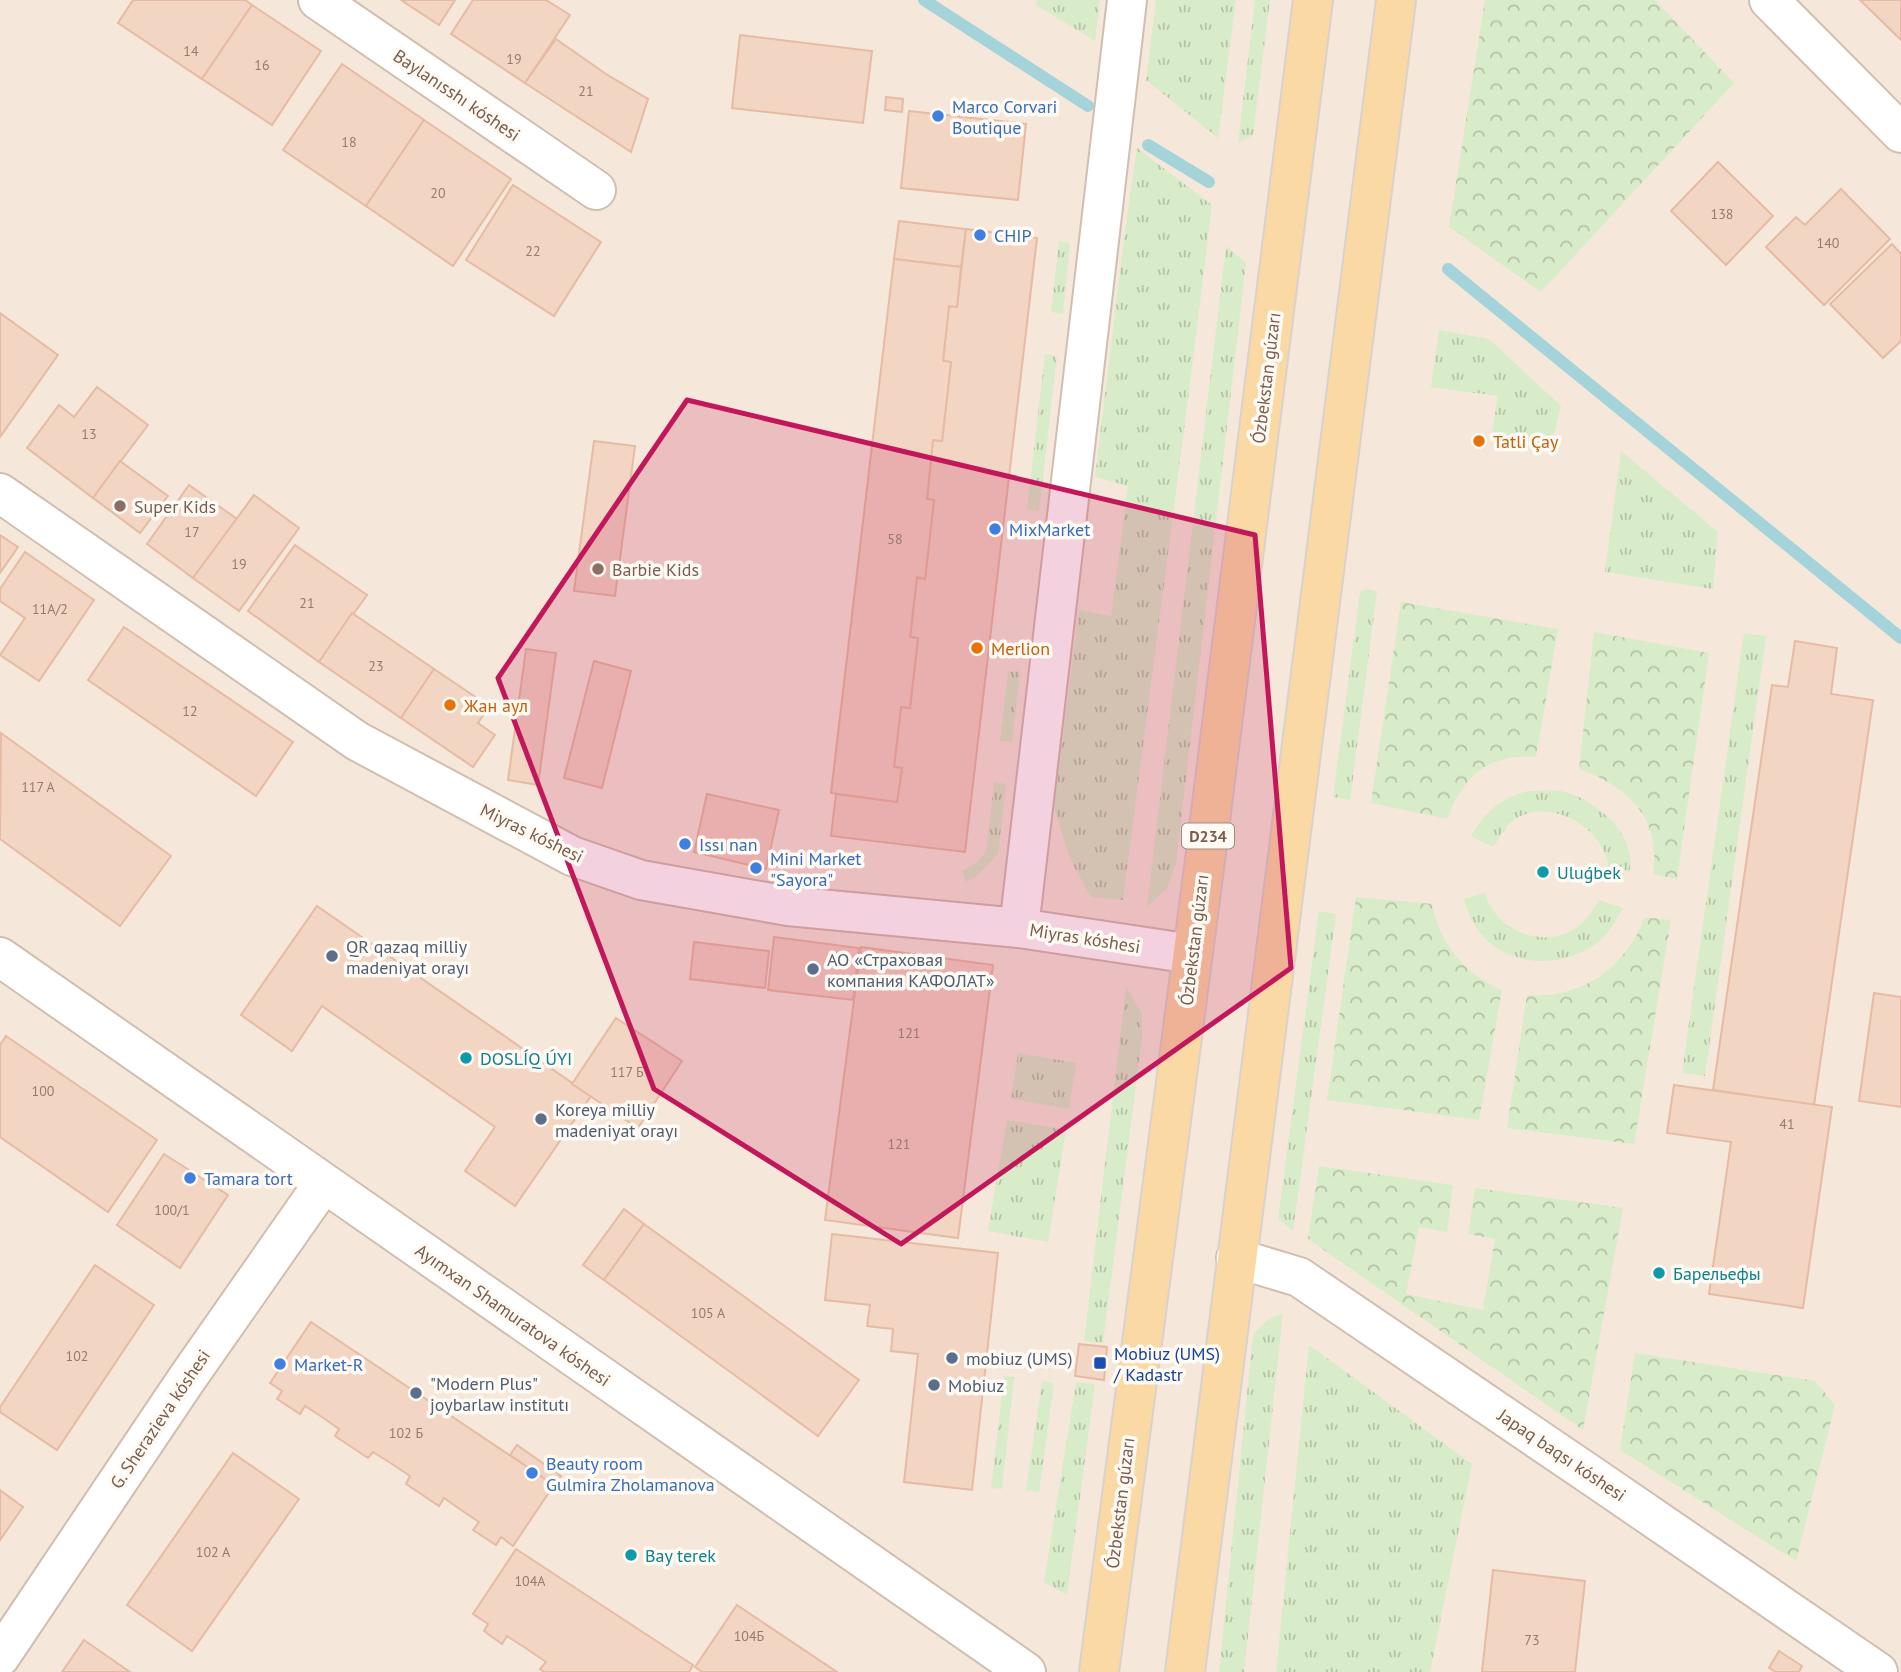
<svg xmlns="http://www.w3.org/2000/svg" width="1901" height="1672" viewBox="0 0 1901 1672" font-family="'PT Sans',sans-serif">
<style>
.residential{fill:#f5e8da}
.grass{fill:url(#grass-tufts)}
.forest{fill:url(#forest-crowns)}
.lines{fill:none;stroke-linecap:round;stroke-linejoin:round}
.stream{stroke:#a5d3da;stroke-width:12}
.building{fill:#f3d5c3;stroke:#e6bba3;stroke-width:2}
.minor-casing{stroke:#d1beb0;stroke-width:42}
.major-casing{stroke:#dad1cd;stroke-width:42}
.minor{stroke:#fff;stroke-width:38}
.major{stroke:#fbd9a5;stroke-width:38}
.marked{fill:#c2185b;fill-opacity:0.2;stroke:#c2185b;stroke-width:5;stroke-linejoin:round}
.shop-dot{fill:#3f7fe0;stroke:#fffaf3;stroke-width:2.5}
.food-dot{fill:#e8710a;stroke:#fffaf3;stroke-width:2.5}
.education-dot{fill:#8d6e63;stroke:#fffaf3;stroke-width:2.5}
.culture-dot{fill:#0f9aa8;stroke:#fffaf3;stroke-width:2.5}
.service-dot{fill:#5c6f8a;stroke:#fffaf3;stroke-width:2.5}
.transit-dot{fill:#1a4fb4;stroke:#fffaf3;stroke-width:2.5}
.labels{text-anchor:middle;dominant-baseline:central;stroke-width:7;stroke-linejoin:round;paint-order:stroke}
.number-label{font-size:14px;fill:#987a6a}
.shield{fill:#fffaf3;stroke:#a28b7f;stroke-width:2}
.shield-label{font-size:16px;font-weight:bold;fill:#7a5c4d}
.street-label{font-size:18px;fill:#7a5c4d;stroke:#fffaf3}
.shop-label{font-size:18px;fill:#366cbe;stroke:#fffaf3;text-anchor:start}
.food-label{font-size:18px;fill:#c56008;stroke:#fffaf3;text-anchor:start}
.education-label{font-size:18px;fill:#785e54;stroke:#fffaf3;text-anchor:start}
.culture-label{font-size:18px;fill:#0d838f;stroke:#fffaf3;text-anchor:start}
.service-label{font-size:18px;fill:#4e5e75;stroke:#fffaf3;text-anchor:start}
.transit-label{font-size:18px;fill:#164399;stroke:#fffaf3;text-anchor:start}
</style>
<defs>
<pattern id="grass-tufts" width="24" height="20" patternUnits="userSpaceOnUse" patternTransform="scale(1.75)"><rect width="24" height="20" fill="#d8ecc9"/><path d="M3 7l-1-3M5 7V3M7 7l1-3M15 17l-1-3M17 17v-4M19 17l1-3" fill="none" stroke="#b4c2a5"/></pattern>
<pattern id="forest-crowns" width="20" height="18" patternUnits="userSpaceOnUse" patternTransform="scale(1.75)"><rect width="20" height="18" fill="#d8ecc9"/><path d="M2 6a3 3 0 1 1 6 0M12 15a3 3 0 1 1 6 0" fill="none" stroke="#b4c2a5"/></pattern>
</defs>
<rect width="100%" height="100%" fill="#fdf6ec"/>
<!-- residential -->
<rect class="residential" x="0" y="0" width="1901" height="1672"/>
<!-- grass -->
<g class="grass">
<polygon points="1037,0 1100,0 1095,41 1036,5"/>
<polygon points="1156,0 1236,0 1218,138 1146,80"/>
<polygon points="1255,0 1270,0 1253,135 1238,143"/>
<polygon points="1137,148 1212,205 1193,360 1123,900 1091,897 1070,859 1054,807 1079,610 1111,616 1128,486 1095,477 1124,238"/>
<polygon points="1059,241 1070,243 1063,314 1051,312"/>
<polygon points="1226,246 1246,263 1176,864 1167,888 1147,907"/>
<polygon points="1439,330 1489,339 1561,406 1550,450 1491,440 1498,396 1431,387"/>
<polygon points="1045,354 1057,356 1039,511 1027,509"/>
<polygon points="1621,451 1718,532 1713,589 1605,572"/>
<polygon points="1367,589 1377,592 1350,800 1333,797 1360,592"/>
<polygon points="1744,633 1766,636 1705,1076 1682,1073"/>
<polygon points="1008,671 1020,672 1012,742 1000,741"/>
<polygon points="994,782 1006,784 998,854 977,876 966,882 962,871 977,862 986,852"/>
<path d="M1528,791C1538,791 1550,790 1561,791C1590,797 1625,825 1630,855C1631,860 1630,867 1630,872L1609,870C1607,827 1544,792 1509,824C1503,831 1498,840 1493,847L1471,836C1484,813 1501,798 1528,791Z"/>
<path d="M1485,893C1494,927 1537,948 1569,932C1583,925 1592,913 1599,900L1623,908C1616,920 1609,934 1598,942C1549,979 1478,961 1464,899Z"/>
<polygon points="1319,911 1336,914 1293,1231 1278,1219"/>
<polygon points="1126,987 1142,1013 1142,1038 1103,1343 1084,1341"/>
<polygon points="1018,1053 1076,1063 1069,1109 1011,1099"/>
<polygon points="1007,1120 1066,1130 1048,1242 988,1231"/>
<path d="M1283,1314L1244,1672H1219L1253,1335C1262,1324 1269,1317 1283,1314Z"/>
<polygon points="1309,1345 1472,1464 1430,1672 1276,1672"/>
<polygon points="1004,1376 1014,1377 1002,1489 991,1488"/>
<polygon points="1042,1381 1054,1384 1039,1492 1026,1490"/>
<polygon points="1076,1382 1095,1384 1067,1595 1044,1582"/>
</g>
<!-- forest -->
<g class="forest">
<polygon points="1485,0 1655,0 1734,83 1541,292 1449,227"/>
<path d="M1401,602L1558,629L1536,757C1488,754 1464,775 1447,819L1371,803Z"/>
<path d="M1594,632L1709,653L1677,879L1653,874C1661,818 1629,787 1579,769Z"/>
<path d="M1356,897L1432,904C1439,942 1466,976 1502,990L1479,1120L1327,1100Z"/>
<path d="M1645,917L1671,920L1634,1144L1507,1128L1527,995C1584,998 1624,969 1645,917Z"/>
<polygon points="1319,1166 1453,1185 1447,1232 1419,1227 1406,1294 1483,1310 1495,1239 1468,1234 1475,1188 1623,1208 1583,1430 1308,1239"/>
<polygon points="1635,1353 1815,1381 1835,1405 1796,1561 1620,1450"/>
</g>
<g class="lines">
<!-- stream -->
<g class="stream">
<polyline points="924,0 1088,106"/>
<polyline points="1148,145 1209,182"/>
<polyline points="1448,269 1901,638"/>
</g>
</g>
<!-- building -->
<g class="building">
<polygon points="133,0 245,0 252,5 202,79 118,23"/>
<polygon points="401,0 455,0 439,25"/>
<polygon points="473,0 546,0 570,15 525,83 451,34"/>
<polygon points="1860,0 1901,0 1901,40"/>
<polygon points="252,5 321,51 272,125 202,79"/>
<polygon points="740,35 872,51 863,123 732,108"/>
<polygon points="556,39 606,74 648,99 631,152 525,83"/>
<polygon points="342,64 424,120 366,206 283,150"/>
<polygon points="886,97 903,99 902,112 885,110"/>
<polygon points="909,111 1026,124 1018,200 901,188"/>
<polygon points="424,120 511,179 453,266 366,206"/>
<polygon points="1718,162 1773,216 1726,265 1671,211"/>
<polygon points="513,185 601,242 554,316 466,260"/>
<polygon points="1841,189 1890,239 1824,305 1766,247 1796,217 1805,225"/>
<polygon points="899,221 966,229 961,267 894,259"/>
<polygon points="966,229 1037,238 965,852 831,836 836,794 897,802 902,768 894,767 901,707 910,708 918,638 910,637 917,577 925,579 934,500 927,499 933,440 942,441 951,362 943,361 949,306 957,307"/>
<polygon points="1892,244 1901,254 1901,341 1883,358 1830,304"/>
<polygon points="894,259 961,267 957,307 949,306 943,361 951,362 942,441 933,440 927,499 934,500 925,579 917,577 910,637 918,638 910,708 901,707 894,767 902,768 897,802 831,793"/>
<polygon points="0,313 58,355 0,437"/>
<polygon points="97,387 148,425 93,498 27,448 59,405 74,417"/>
<polygon points="594,441 635,446 615,596 574,591"/>
<polygon points="120,461 168,496 140,533 93,498"/>
<polygon points="189,485 237,519 193,578 147,544"/>
<polygon points="254,495 299,528 239,611 193,578"/>
<polygon points="0,535 18,547 0,573"/>
<polygon points="295,545 367,595 319,662 248,611"/>
<polygon points="25,552 94,600 39,681 0,655 25,618 0,601 0,589"/>
<polygon points="352,613 434,669 401,718 319,662"/>
<polygon points="124,627 293,742 256,796 88,680"/>
<polygon points="1795,641 1837,648 1831,694 1873,700 1814,1105 1713,1090 1772,685 1788,687"/>
<polygon points="526,649 556,653 538,785 508,780"/>
<polygon points="594,661 631,671 602,788 564,778"/>
<polygon points="434,669 489,706 478,723 495,735 473,767 401,718"/>
<polygon points="1,733 171,856 120,926 0,839"/>
<polygon points="707,794 779,810 766,869 694,852"/>
<polygon points="317,906 591,1096 515,1206 465,1171 495,1127 406,1065 322,1006 292,1051 241,1015"/>
<polygon points="774,937 859,948 853,1000 768,990"/>
<polygon points="694,942 769,951 765,988 690,979"/>
<polygon points="861,947 993,965 958,1238 825,1220"/>
<polygon points="1874,993 1901,997 1901,1107 1859,1101"/>
<polygon points="616,1018 682,1061 638,1128 572,1084"/>
<polygon points="6,1036 157,1140 108,1212 0,1137 0,1045"/>
<polygon points="1674,1085 1832,1107 1803,1308 1709,1294 1731,1142 1667,1133"/>
<polygon points="164,1154 228,1195 180,1268 117,1225"/>
<polygon points="624,1209 644,1224 604,1280 583,1265"/>
<polygon points="644,1224 859,1380 818,1436 604,1280"/>
<polygon points="832,1234 998,1253 972,1490 904,1482 918,1354 891,1351 893,1329 867,1326 870,1305 825,1300"/>
<polygon points="95,1265 154,1305 57,1450 0,1412 0,1407"/>
<polygon points="311,1322 554,1485 513,1546 501,1537 496,1545 473,1530 479,1522 461,1510 444,1498 439,1506 406,1484 410,1476 392,1464 373,1452 368,1458 335,1436 339,1429 322,1417 305,1406 300,1414 277,1399 282,1391 270,1383"/>
<polygon points="1079,1344 1107,1347 1104,1380 1075,1376"/>
<polygon points="517,1445 561,1476 554,1485 510,1455"/>
<polygon points="233,1453 299,1499 192,1651 127,1605"/>
<polygon points="0,1490 23,1507 0,1540"/>
<polygon points="516,1549 693,1665 689,1672 544,1672 540,1669 546,1662 527,1649 507,1636 502,1644 484,1631 488,1624 473,1614"/>
<polygon points="1493,1570 1585,1581 1575,1672 1482,1672"/>
<polygon points="737,1605 837,1672 702,1672 695,1667"/>
<polygon points="84,1640 94,1647 130,1672 62,1672"/>
<polygon points="1779,1651 1802,1666 1799,1672 1776,1672 1769,1668"/>
</g>
<g class="lines">
<!-- minor casing -->
<g class="minor-casing">
<g id="minor">
<polyline points="318,0 596,190"/>
<polyline points="1769,0 1901,133"/>
<polyline points="0,493 357,741 572,856 641,880 788,906 1019,928 1192,954"/>
<polyline points="1019,928 1127,0"/>
<polyline points="0,957 1026,1672"/>
<polyline points="1236,1258 1299,1277 1598,1480 1878,1672"/>
<polyline points="0,1657 186,1380 323,1184"/>
</g>
</g>
<!-- major casing -->
<g class="major-casing">
<g id="major">
<polyline points="1099,1672 1204,868 1313,0"/>
<polyline points="1185,1672 1396,0"/>
</g>
</g>
<!-- minor -->
<use href="#minor" class="minor"/>
<!-- major -->
<use href="#major" class="major"/>
</g>
<!-- marked area -->
<path class="marked" d="M687,400L1255,535L1291,968L901,1244L654,1089L498,678Z"/>
<!-- markers -->
<g class="shop-dot">
<circle cx="938" cy="116" r="7"/>
<circle cx="980" cy="235" r="7"/>
<circle cx="995" cy="529" r="7"/>
<circle cx="685" cy="844" r="7"/>
<circle cx="756" cy="868" r="7"/>
<circle cx="190" cy="1178" r="7"/>
<circle cx="280" cy="1364" r="7"/>
<circle cx="532" cy="1473" r="7"/>
</g>
<g class="food-dot">
<circle cx="1479" cy="441" r="7"/>
<circle cx="977" cy="648" r="7"/>
<circle cx="450" cy="705" r="7"/>
</g>
<g class="education-dot">
<circle cx="120" cy="506" r="7"/>
<circle cx="598" cy="569" r="7"/>
</g>
<g class="culture-dot">
<circle cx="1543" cy="872" r="7"/>
<circle cx="466" cy="1058" r="7"/>
<circle cx="1659" cy="1273" r="7"/>
<circle cx="631" cy="1555" r="7"/>
</g>
<g class="service-dot">
<circle cx="332" cy="956" r="7"/>
<circle cx="813" cy="969" r="7"/>
<circle cx="541" cy="1119" r="7"/>
<circle cx="952" cy="1358" r="7"/>
<circle cx="934" cy="1385" r="7"/>
<circle cx="416" cy="1393" r="7"/>
</g>
<rect class="transit-dot" x="1093" y="1356" width="14" height="14" rx="3.5"/>
<g class="labels">
<!-- number labels -->
<g class="number-label">
<text x="191" y="51">14</text>
<text x="514" y="59">19</text>
<text x="262" y="65">16</text>
<text x="586" y="91">21</text>
<text x="349" y="142">18</text>
<text x="438" y="193">20</text>
<text x="1722" y="214">138</text>
<text x="1828" y="243">140</text>
<text x="533" y="251">22</text>
<text x="89" y="434">13</text>
<text x="192" y="532">17</text>
<text x="895" y="539">58</text>
<text x="239" y="564">19</text>
<text x="307" y="603">21</text>
<text x="50" y="609">11А/2</text>
<text x="376" y="666">23</text>
<text x="190" y="711">12</text>
<text x="38" y="787">117 А</text>
<text x="909" y="1033">121</text>
<text x="627" y="1072">117 Б</text>
<text x="43" y="1091">100</text>
<text x="1787" y="1124">41</text>
<text x="899" y="1144">121</text>
<text x="172" y="1210">100/1</text>
<text x="708" y="1313">105 А</text>
<text x="77" y="1356">102</text>
<text x="406" y="1433">102 Б</text>
<text x="213" y="1552">102 А</text>
<text x="530" y="1581">104А</text>
<text x="749" y="1636">104Б</text>
<text x="1532" y="1640">73</text>
</g>
<!-- shield labels -->
<rect class="shield" x="1182" y="823.5" width="52" height="25" rx="5"/>
<g class="shield-label">
<text x="1208" y="836">D234</text>
</g>
<!-- street labels -->
<g class="street-label">
<text transform="translate(457 95) rotate(34)">Baylanısshı kóshesi</text>
<text transform="translate(1266 378) rotate(-83)">Ózbekstan gúzarı</text>
<text transform="translate(532 833) rotate(26)">Miyras kóshesi</text>
<text transform="translate(1085 938) rotate(9)">Miyras kóshesi</text>
<text transform="translate(1194 940) rotate(-83)">Ózbekstan gúzarı</text>
<text transform="translate(513 1315) rotate(35)">Ayımxan Shamuratova kóshesi</text>
<text transform="translate(160 1419) rotate(-56)">G. Sherazieva kóshesi</text>
<text transform="translate(1562 1455) rotate(34)">Japaq baqsı kóshesi</text>
<text transform="translate(1120 1503) rotate(-83)">Ózbekstan gúzarı</text>
</g>
<!-- shop labels -->
<g class="shop-label">
<text x="952" y="106">Marco Corvari<tspan x="952" dy="21">Boutique</tspan></text>
<text x="994" y="235">CHIP</text>
<text x="1009" y="529">MixMarket</text>
<text x="699" y="844">Issı nan</text>
<text x="770" y="858">Mini Market<tspan x="770" dy="21">"Sayora"</tspan></text>
<text x="204" y="1178">Tamara tort</text>
<text x="294" y="1364">Market-R</text>
<text x="546" y="1463">Beauty room<tspan x="546" dy="21">Gulmira Zholamanova</tspan></text>
</g>
<!-- food labels -->
<g class="food-label">
<text x="1493" y="441">Tatli Çay</text>
<text x="991" y="648">Merlion</text>
<text x="464" y="705">Жан аул</text>
</g>
<!-- education labels -->
<g class="education-label">
<text x="134" y="506">Super Kids</text>
<text x="612" y="569">Barbie Kids</text>
</g>
<!-- culture labels -->
<g class="culture-label">
<text x="1557" y="872">Uluǵbek</text>
<text x="480" y="1058">DOSLÍQ ÚYI</text>
<text x="1673" y="1273">Барельефы</text>
<text x="645" y="1555">Bay terek</text>
</g>
<!-- service labels -->
<g class="service-label">
<text x="346" y="946">QR qazaq milliy<tspan x="346" dy="21">madeniyat orayı</tspan></text>
<text x="827" y="959">АО «Страховая<tspan x="827" dy="21">компания КАФОЛАТ»</tspan></text>
<text x="555" y="1109">Koreya milliy<tspan x="555" dy="21">madeniyat orayı</tspan></text>
<text x="966" y="1358">mobiuz (UMS)</text>
<text x="430" y="1383">"Modern Plus"<tspan x="430" dy="21">joybarlaw institutı</tspan></text>
<text x="948" y="1385">Mobiuz</text>
</g>
<!-- transit labels -->
<g class="transit-label">
<text x="1114" y="1353">Mobiuz (UMS)<tspan x="1114" dy="21">/ Kadastr</tspan></text>
</g>
</g>
</svg>
